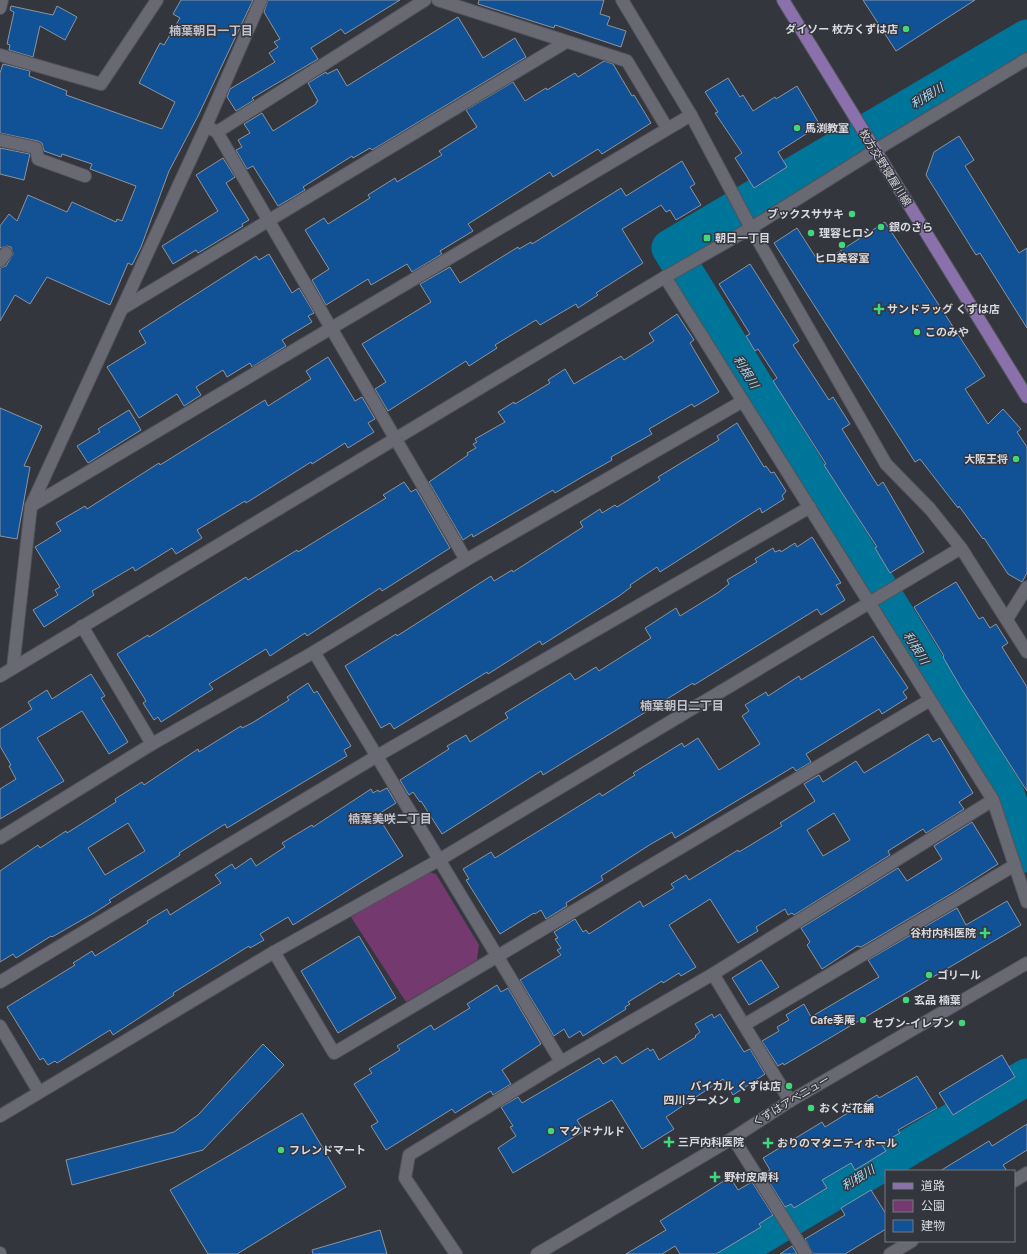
<svg xmlns="http://www.w3.org/2000/svg" width="1027" height="1254" viewBox="0 0 1027 1254" font-family="Roboto,'Noto Sans JP',sans-serif">
<style>
.green{fill:#74396e}
.lines{fill:none;stroke-linecap:round;stroke-linejoin:round}
.river{stroke:#00759a;stroke-width:37}
.building{fill:#115196;stroke:#8d949d;fill-rule:evenodd}
.lane-casing{stroke:#515259;stroke-width:14}
.street-casing{stroke:#515259;stroke-width:14}
.secondary-casing{stroke:#515259;stroke-width:14}
.primary-casing{stroke:#515259;stroke-width:14}
.lane{stroke:#686973;stroke-width:12}
.street{stroke:#686973;stroke-width:12}
.secondary{stroke:#686973;stroke-width:12}
.primary{stroke:#8b71ab;stroke-width:12}
.poi-dot{fill:#41d77c;stroke:#34363e;stroke-width:1.5}
.labels{text-anchor:middle;dominant-baseline:central;stroke-width:3;stroke-linejoin:round;paint-order:stroke}
.poi-label{font-size:11px;font-weight:bold;fill:#d9dadf;stroke:#34363e;text-anchor:start}
.street-label{font-size:11px;fill:#d9dadf;stroke:#34363e}
.neighbourhood-label{font-size:12px;font-weight:bold;fill:#bfc0cb;stroke:#34363e}
.water-label{font-size:12px;font-style:italic;fill:#a6daf3;stroke:#34363e}
</style>
<rect width="100%" height="100%" fill="#34363e"/>
<!-- green -->
<polygon class="green" points="425,871 436,874 479,945 477,960 406,1002 351,917"/>
<g class="lines">
<!-- river -->
<g class="river">
<polyline points="1027,38 670,248 1006,794 1027,854"/>
<polyline points="730,1254 1027,1077"/>
</g>
</g>
<!-- building -->
<g class="building">
<polygon points="181,0 253,0 198,116 169,171 141,247 132,265 128,263 110,305 47,277 30,304 15,295 0,321 0,268 6,266 13,254 11,247 7,246 0,248 0,226 9,214 17,221 28,195 67,212 72,202 116,222 117,219 122,221 136,186 90,169 92,164 62,154 61,157 44,151 42,143 38,141 0,133 0,73 3,64 30,71 29,76 67,91 66,95 162,129 175,102 139,83 160,43 164,45 180,18 173,14"/>
<polygon points="268,0 400,0 345,34 341,29 311,48 318,59 252,98 254,100 236,111 227,97 230,89 275,62 269,53 278,47 274,42 280,39 264,12"/>
<polygon points="479,0 604,0 600,14 610,17 607,25 626,31 621,47 555,25 554,28 478,4"/>
<polygon points="863,0 975,0 896,51"/>
<polygon points="11,6 53,15 57,6 77,17 65,40 40,26 33,57 9,50 10,45 7,44 14,12 10,10"/>
<polygon points="458,17 483,58 515,38 526,57 372,150 370,148 353,158 352,156 303,187 305,190 278,206 253,166 247,169 236,150 242,147 238,140 250,133 244,124 262,113 273,131 316,104 316,102 318,101 308,83 326,72 327,74 337,69 347,86"/>
<polygon points="604,61 613,64 632,96 634,95 651,123 602,154 598,149 553,177 550,172 468,224 473,231 440,251 442,254 412,272 407,264 371,285 368,279 326,305 312,280 329,269 305,230 324,218 328,224 370,198 368,195 395,178 397,182 442,155 439,151 477,127 466,110 513,82 525,101 546,88 547,90 575,73 578,77"/>
<polygon points="728,78 740,97 743,95 753,111 775,97 776,99 797,86 820,125 778,152 787,167 754,188 735,158 742,153 715,113 718,112 705,92"/>
<polygon points="959,136 974,160 965,166 1019,253 1027,248 1027,328 980,253 976,255 926,175 934,152"/>
<polygon points="0,148 30,154 24,180 0,174"/>
<polygon points="223,158 235,177 226,183 249,220 242,224 243,226 198,253 196,250 173,264 162,246 218,211 196,175"/>
<polygon points="682,161 695,184 690,187 701,205 676,220 670,210 666,212 661,205 622,229 643,263 596,293 598,295 578,308 576,304 540,325 536,320 495,345 497,348 469,366 466,361 388,411 375,389 386,382 362,344 431,302 420,284 450,267 460,283 518,247 519,249 531,242 532,244 621,188 626,196"/>
<polygon points="885,222 985,376 965,389 988,424 1003,409 1021,429 1017,432 1027,447 1027,573 1022,582 1008,574 984,538 983,539 959,506 958,508 920,459 915,462 774,243 797,228 820,264"/>
<polygon points="269,254 292,293 299,288 314,313 308,316 312,322 282,340 286,346 252,367 250,363 227,377 223,370 196,387 201,395 184,406 177,394 139,418 107,367 146,343 139,331 256,256 259,260"/>
<polygon points="750,264 799,341 793,345 829,400 833,397 850,424 842,429 878,486 883,482 924,552 890,573 875,548 877,547 824,465 826,464 773,381 777,378 758,349 755,351 746,336 750,334 719,284"/>
<polygon points="677,314 694,340 690,343 719,392 694,407 692,404 649,429 652,434 611,457 612,460 582,477 555,493 553,490 473,537 472,534 463,540 429,482 468,455 467,453 476,448 473,444 477,442 475,439 505,422 498,412 514,402 515,404 550,383 548,380 565,369 574,384 621,356 624,360 654,341 649,333"/>
<polygon points="328,357 355,401 362,397 375,419 368,423 374,432 348,448 345,443 312,464 311,462 246,503 245,501 197,530 202,538 176,554 172,548 135,571 133,567 92,591 94,595 44,627 33,610 58,595 55,590 60,587 35,547 61,531 56,523 85,506 87,509 159,463 160,465 265,400 268,406 311,379 306,371"/>
<polygon points="0,408 42,426 24,466 30,467 17,539 0,536"/>
<polygon points="129,410 141,430 88,463 77,446 100,432 98,429"/>
<polygon points="737,423 764,467 766,466 771,473 774,472 786,491 782,496 784,499 762,513 760,508 660,572 657,567 630,585 631,587 619,596 542,645 540,641 488,674 487,672 394,729 390,723 381,728 345,666 396,634 397,636 491,576 494,581 512,570 513,572 583,527 580,522 600,509 602,513 615,505 617,507 660,480 658,477 719,440 717,436"/>
<polygon points="404,482 411,492 416,489 450,548 382,591 380,588 307,636 305,633 270,656 266,649 209,684 213,689 161,722 158,717 154,720 143,703 146,701 117,654 148,635 149,637 246,577 248,580 297,550 298,552 386,498 383,495"/>
<polygon points="812,537 841,583 836,585 845,600 821,615 817,609 694,685 693,683 543,775 541,771 442,834 421,801 420,802 413,792 409,795 400,780 449,749 447,746 466,735 470,742 508,718 505,713 570,673 575,680 596,667 599,671 651,638 645,628 676,608 680,616 719,592 729,584 727,580 757,562 755,559 773,548 775,552 780,550 781,552 795,543 797,547"/>
<polygon points="956,582 979,619 983,617 990,628 996,624 1008,643 1002,647 1027,687 1027,791 961,688 943,657 944,656 914,607"/>
<polygon points="873,636 908,688 903,692 907,698 882,714 879,709 806,754 811,762 796,771 793,767 675,838 672,832 651,844 601,876 603,880 566,903 567,906 546,919 541,910 535,914 534,913 500,934 466,880 469,879 463,869 491,852 495,858 600,793 602,796 635,775 633,773 682,743 684,747 698,738 719,770 760,744 742,716 749,711 745,705 766,692 768,696 799,676 801,680"/>
<polygon points="91,674 105,696 101,698 128,742 109,754 82,711 37,738 64,781 0,819 0,789 16,779 9,766 11,765 0,746 0,729 32,709 28,702 47,690 52,699"/>
<path d="M308,683L314,693L317,691L351,746L344,750L347,756L227,828L225,824L179,853L180,855L109,900L111,902L94,913L52,937L51,936L16,958L13,954L0,962V871L38,845L40,848L66,831L67,833L116,802L115,799L142,782L144,785L198,749L199,752L241,726L242,728L252,723L289,700L287,697ZM128,823L145,851L105,875L88,848Z"/>
<path d="M928,734L933,742L940,738L973,793L959,802L964,809L926,833L923,829L888,851L890,855L794,915L792,913L788,915L785,909L756,927L758,931L738,943L710,899L669,925L696,967L681,976L679,973L663,983L662,981L628,1002L630,1004L625,1007L626,1009L583,1036L580,1031L569,1038L564,1029L554,1036L520,980L561,955L557,950L561,948L555,939L558,938L554,932L575,919L583,932L586,930L589,934L640,901L643,907L674,888L671,884L686,875L689,880L738,850L739,852L782,826L780,823L815,801L804,784L819,775L823,782L856,761L864,773ZM834,813L850,840L823,856L807,830Z"/>
<polygon points="387,788 396,803 377,815 403,856 293,925 288,917 260,934 264,940 250,948 249,946 173,993 174,995 113,1035 110,1030 57,1063 55,1061 48,1065 43,1058 40,1060 7,1007 75,965 73,963 92,951 95,956 148,923 147,921 167,909 170,915 221,883 215,875 232,864 235,869 251,858 256,866 285,847 282,843 312,825 313,827 371,789 373,793 378,790 379,792"/>
<polygon points="972,822 998,864 954,892 861,947 857,946 822,969 807,945 810,942 801,928 898,868 907,881 942,859 934,846"/>
<polygon points="1007,901 1021,925 784,1065 783,1063 778,1066 762,1041 779,1031 777,1027 789,1020 786,1015 804,1004 811,1017 879,977 868,960 957,908 966,925"/>
<polygon points="359,936 396,998 338,1033 301,971"/>
<polygon points="761,960 779,987 749,1005 732,978"/>
<polygon points="497,985 501,992 508,988 541,1044 502,1070 511,1084 493,1095 491,1091 487,1093 455,1113 452,1109 386,1150 371,1126 378,1122 354,1084 372,1073 369,1069 400,1050 397,1046 431,1025 434,1030 470,1008 467,1004"/>
<polygon points="712,1014 714,1018 720,1014 744,1052 750,1049 765,1074 733,1095 723,1079 666,1117 674,1129 642,1149 612,1100 577,1120 584,1131 513,1173 498,1148 516,1136 510,1127 513,1126 501,1107 518,1097 522,1103 599,1058 603,1064 616,1056 622,1064 648,1048 650,1051 653,1049 659,1060 696,1037 695,1036 700,1032 695,1024"/>
<polygon points="263,1044 284,1065 203,1150 72,1185 66,1160 174,1132 198,1115"/>
<polygon points="1002,1055 1015,1077 953,1115 939,1093"/>
<polygon points="917,1076 937,1108 898,1130 900,1133 881,1144 886,1151 855,1170 851,1163 822,1180 827,1188 794,1208 791,1204 785,1207 764,1174 770,1170 763,1158 822,1122 825,1127 877,1095 879,1098"/>
<polygon points="302,1113 346,1187 237,1254 208,1254 170,1190"/>
<polygon points="1027,1124 1027,1150 1003,1165 1007,1171 940,1171 989,1141 992,1146"/>
<polygon points="730,1177 738,1190 752,1182 773,1215 759,1224 761,1227 716,1254 680,1254 675,1246 662,1254 626,1254 666,1230 660,1221"/>
<polygon points="871,1190 886,1214 886,1229 845,1254 813,1254 805,1239 845,1215 841,1208"/>
<polygon points="380,1230 387,1254 313,1254 312,1250"/>
<polygon points="792,1246 797,1254 780,1254"/>
</g>
<g class="lines">
<!-- lane casing -->
<g class="lane-casing">
<g id="lane">
<polyline points="0,55 101,84 157,0"/>
<polyline points="0,140 36,148 38,159 85,176"/>
<polyline points="0,261 6,253"/>
</g>
</g>
<!-- street casing -->
<g class="street-casing">
<g id="street">
<polyline points="438,0 627,61 667,128"/>
<polyline points="622,0 691,115 751,228 886,464 930,509 961,548 1027,652"/>
<polyline points="0,8 2,0"/>
<polyline points="206,126 217,132 466,560"/>
<polyline points="217,132 425,0"/>
<polyline points="665,277 993,800 1027,902"/>
<polyline points="123,308 566,42"/>
<polyline points="31,506 691,115"/>
<polyline points="1007,619 1027,587"/>
<polyline points="82,626 152,744"/>
<polyline points="314,652 561,1062"/>
<polyline points="13,668 31,506 206,126 261,0"/>
<polyline points="0,838 152,744 314,652 466,560 743,401"/>
<polyline points="274,952 334,1053 930,700"/>
<polyline points="713,974 790,1101"/>
<polyline points="0,982 377,756 810,507"/>
<polyline points="744,1025 1015,865"/>
<polyline points="0,1026 39,1092"/>
<polyline points="0,1116 274,952 439,860 961,548"/>
<polyline points="733,1138 806,1254"/>
<polyline points="1014,1181 1027,1173"/>
<polyline points="0,1253 0,1254"/>
<polyline points="456,1254 405,1178 409,1155 561,1062 713,974 993,800"/>
<polyline points="890,1254 912,1241"/>
</g>
</g>
<!-- secondary casing -->
<g class="secondary-casing">
<g id="secondary">
<polyline points="0,676 665,277 751,228 874,151 1027,59"/>
<polyline points="537,1254 733,1138 790,1101 1027,963"/>
</g>
</g>
<!-- primary casing -->
<g class="primary-casing">
<polyline id="primary" points="783,0 1027,397"/>
</g>
<!-- lane -->
<use href="#lane" class="lane"/>
<!-- street -->
<use href="#street" class="street"/>
<!-- secondary -->
<use href="#secondary" class="secondary"/>
<!-- primary -->
<use href="#primary" class="primary"/>
</g>
<!-- markers -->
<g class="poi-dot">
<circle cx="906" cy="29" r="4"/>
<circle cx="797" cy="128" r="4"/>
<circle cx="852" cy="214" r="4"/>
<circle cx="881" cy="227" r="4"/>
<circle cx="811" cy="233" r="4"/>
<rect x="703" y="234" width="8" height="8" rx="2"/>
<circle cx="842" cy="245" r="4"/>
<path d="M877 303h4v4h4v4h-4v4h-4v-4h-4v-4h4z"/>
<circle cx="917" cy="332" r="4"/>
<circle cx="1016" cy="459" r="4"/>
<path d="M983 927h4v4h4v4h-4v4h-4v-4h-4v-4h4z"/>
<circle cx="929" cy="975" r="4"/>
<circle cx="906" cy="1000" r="4"/>
<circle cx="863" cy="1020" r="4"/>
<circle cx="962" cy="1023" r="4"/>
<circle cx="789" cy="1086" r="4"/>
<circle cx="737" cy="1100" r="4"/>
<circle cx="811" cy="1108" r="4"/>
<circle cx="551" cy="1131" r="4"/>
<path d="M667 1136h4v4h4v4h-4v4h-4v-4h-4v-4h4z"/>
<path d="M766 1137h4v4h4v4h-4v4h-4v-4h-4v-4h4z"/>
<circle cx="281" cy="1150" r="4"/>
<path d="M713 1171h4v4h4v4h-4v4h-4v-4h-4v-4h4z"/>
</g>
<g class="labels">
<!-- poi labels -->
<g class="poi-label">
<text x="898" y="29" text-anchor="end">ダイソー 枚方くずは店</text>
<text x="805" y="128">馬渕教室</text>
<text x="844" y="214" text-anchor="end">ブックスササキ</text>
<text x="889" y="227">銀のさら</text>
<text x="819" y="233">理容ヒロシ</text>
<text x="715" y="238">朝日一丁目</text>
<text x="842" y="258" text-anchor="middle">ヒロ美容室</text>
<text x="887" y="309">サンドラッグ くずは店</text>
<text x="925" y="332">このみや</text>
<text x="1008" y="459" text-anchor="end">大阪王将</text>
<text x="976" y="933" text-anchor="end">谷村内科医院</text>
<text x="937" y="975">ゴリール</text>
<text x="914" y="1000">玄品 楠葉</text>
<text x="855" y="1020" text-anchor="end">Cafe季庵</text>
<text x="954" y="1023" text-anchor="end">セブン-イレブン</text>
<text x="781" y="1086" text-anchor="end">バイカル くずは店</text>
<text x="729" y="1100" text-anchor="end">四川ラーメン</text>
<text x="819" y="1108">おくだ花舗</text>
<text x="559" y="1131">マクドナルド</text>
<text x="678" y="1142">三戸内科医院</text>
<text x="777" y="1143">おりのマタニティホール</text>
<text x="289" y="1150">フレンドマート</text>
<text x="724" y="1177">野村皮膚科</text>
</g>
<!-- street labels -->
<g class="street-label">
<text transform="translate(885 168) rotate(58)">枚方交野寝屋川線</text>
<text transform="translate(791 1101) rotate(-31)">くずはアベニュー</text>
</g>
<!-- neighbourhood labels -->
<g class="neighbourhood-label">
<text x="211" y="31">楠葉朝日一丁目</text>
<text x="682" y="706">楠葉朝日二丁目</text>
<text x="390" y="819">楠葉美咲二丁目</text>
</g>
<!-- water labels -->
<g class="water-label">
<text transform="translate(927 96) rotate(-31)">利根川</text>
<text transform="translate(746 372) rotate(58)">利根川</text>
<text transform="translate(916 648) rotate(58)">利根川</text>
<text transform="translate(858 1178) rotate(-31)">利根川</text>
</g>
</g>
<!-- legend -->
<rect x="885" y="1170" width="130" height="72" fill="#34363e" stroke="#76787e"/>
<rect x="893" y="1183" width="20" height="6" fill="#8b71ab" stroke="#76787e"/>
<text x="921" y="1190" font-size="12" fill="#d9dadf">道路</text>
<rect x="893" y="1200" width="20" height="12" fill="#74396e" stroke="#76787e"/>
<text x="921" y="1210" font-size="12" fill="#d9dadf">公園</text>
<rect x="893" y="1220" width="20" height="12" fill="#115196" stroke="#76787e"/>
<text x="921" y="1230" font-size="12" fill="#d9dadf">建物</text>
</svg>
